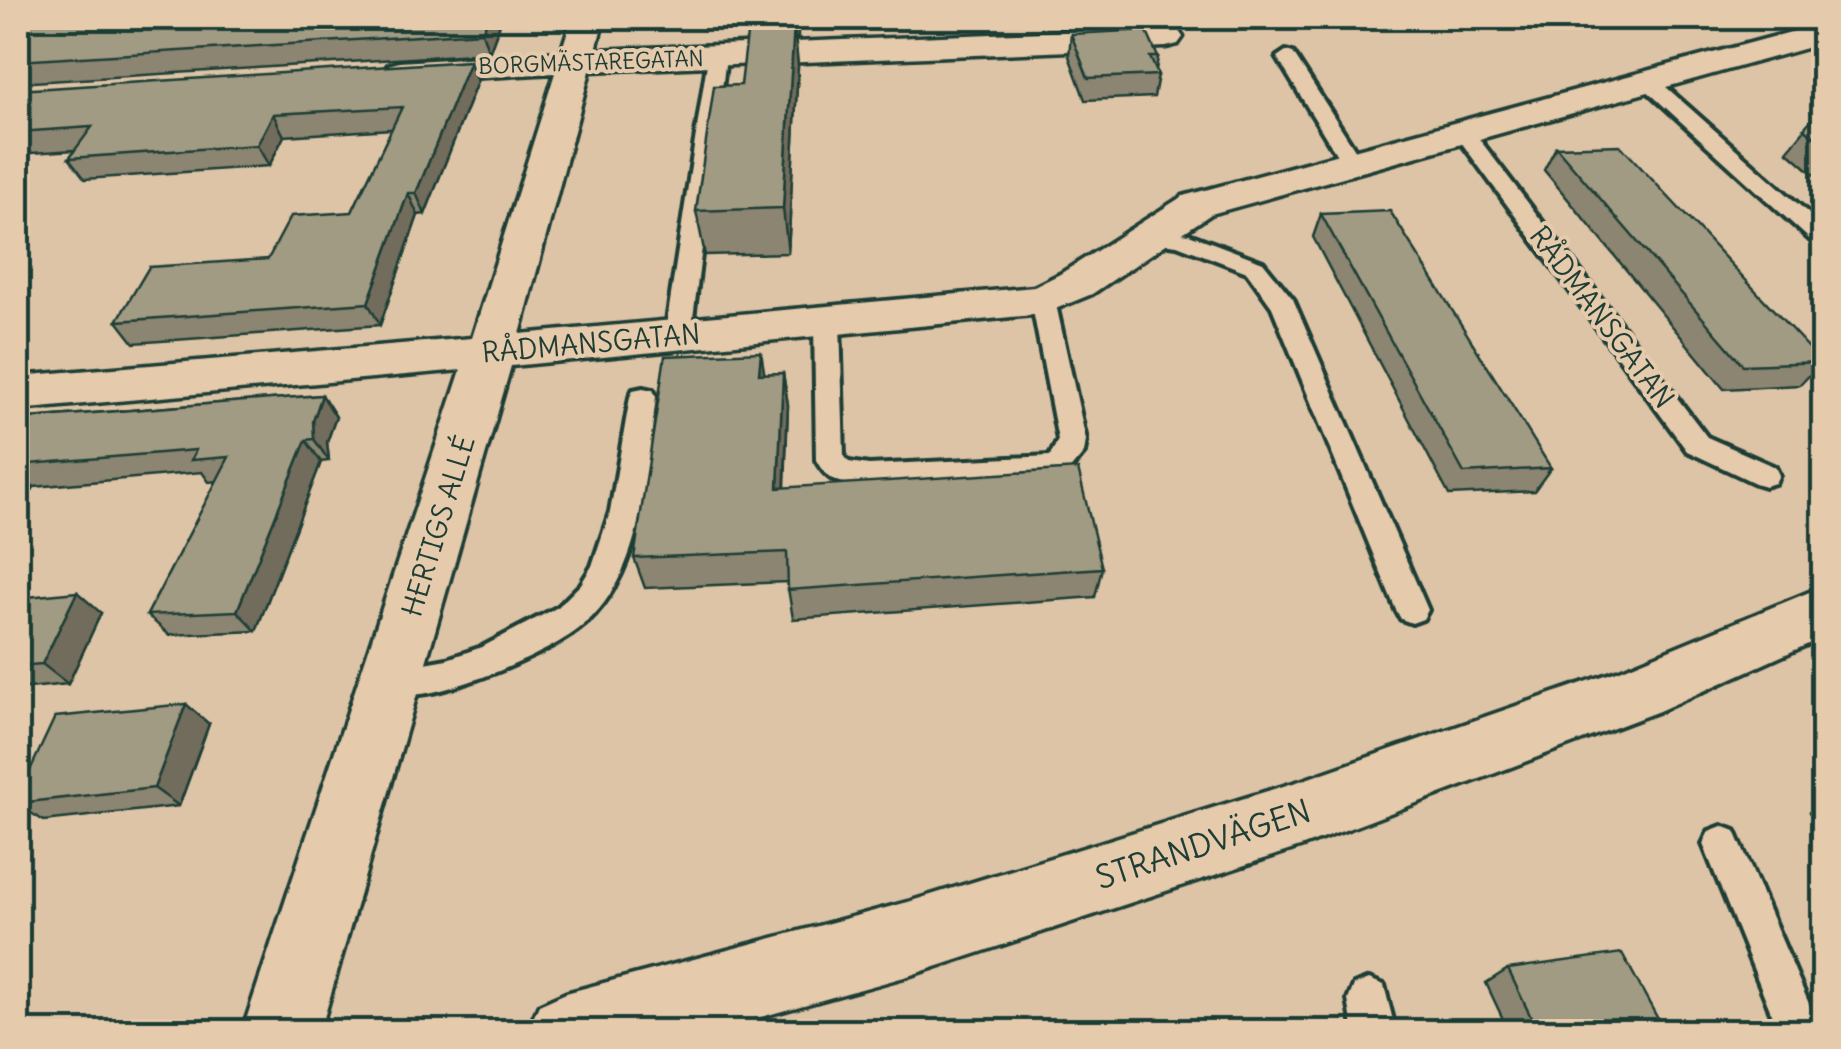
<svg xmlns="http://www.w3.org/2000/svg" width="1841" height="1049" viewBox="0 0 1841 1049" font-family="Delius,sans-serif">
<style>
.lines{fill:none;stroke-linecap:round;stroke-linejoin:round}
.lane-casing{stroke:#1f3d34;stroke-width:8}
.street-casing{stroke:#1f3d34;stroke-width:7}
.secondary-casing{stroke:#1f3d34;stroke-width:7}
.lane{fill:#e5caac;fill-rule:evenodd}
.street{fill:#e5caac;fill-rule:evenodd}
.secondary{fill:#e5caac;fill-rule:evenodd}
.wall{fill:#8b8571;stroke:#1f3d34;stroke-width:2.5}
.shaded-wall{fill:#716c5c;stroke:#1f3d34;stroke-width:2.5}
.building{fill:#a29b83;stroke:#1f3d34;stroke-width:2.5}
.labels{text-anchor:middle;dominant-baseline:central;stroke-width:8;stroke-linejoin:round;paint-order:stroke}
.far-street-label{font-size:22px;fill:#1f3d34;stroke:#e5caac}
.street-label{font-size:28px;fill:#1f3d34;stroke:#e5caac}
.near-street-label{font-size:32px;fill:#1f3d34;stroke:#e5caac}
</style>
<rect width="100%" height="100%" fill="#ddc4a7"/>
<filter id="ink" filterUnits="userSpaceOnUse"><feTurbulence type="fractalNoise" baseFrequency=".01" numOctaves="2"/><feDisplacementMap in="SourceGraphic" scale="20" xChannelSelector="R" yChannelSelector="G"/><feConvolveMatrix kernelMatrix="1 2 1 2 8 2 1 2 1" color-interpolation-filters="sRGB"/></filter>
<g filter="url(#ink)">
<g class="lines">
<!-- lane casing -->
<g class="lane-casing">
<g id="lane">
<polygon points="717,51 726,57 691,334 678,342 665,334 708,57"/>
<polygon points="1286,51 1293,53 1363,162 1359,166 1352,168 1341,162 1277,57"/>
<polygon points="1650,77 1657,79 1824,227 1824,247 1816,245 1643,87 1640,83"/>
<polygon points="1463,125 1470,127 1707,437 1775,467 1779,475 1775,483 1765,486 1755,483 1687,451 1453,131"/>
<polygon points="1146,228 1189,234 1263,262 1293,299 1428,610 1423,619 1412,623 1401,619 1396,610 1272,307 1247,272 1177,245 1138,240 1135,235 1138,230"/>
<path d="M1043,292L1055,300L1086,440L1084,453L1067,473C1037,483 865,491 837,481C827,478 821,469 816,460L814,322L827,314L840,322L844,457L849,462L869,465L1050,456L1058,440L1031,300Z"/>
<path d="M643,388L653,390L656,397C646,470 645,568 587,622C562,645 509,668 477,679C449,689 408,702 379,691L374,681L379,671L447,659L482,647L558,607L581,584L592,566L610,512L630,397L633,390Z"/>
<polygon points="1722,826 1735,831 1821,1032 1779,1032 1703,844 1709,831"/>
<polygon points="1369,979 1384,985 1396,1032 1354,1032 1348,1000 1354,985"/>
</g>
</g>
<!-- street casing -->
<g class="street-casing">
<polygon id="street" points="572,18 604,18 596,50 1166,27 1178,30 1183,37 1178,44 1166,47 590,71 520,334 1034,287 1060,274 1183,196 1824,23 1824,43 1211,214 1092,294 1043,314 511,366 320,1032 242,1032 461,370 18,410 18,376 472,338 555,73 400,82 388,79 383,72 388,65 400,62 561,52"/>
</g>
<!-- secondary casing -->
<g class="secondary-casing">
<polygon id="secondary" points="1824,586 1824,637 1659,711 1303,846 908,976 707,1032 527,1032 539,1005 566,993 908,902 1303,780 1620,670"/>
</g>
<!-- lane -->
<use href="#lane" class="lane"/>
<!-- street -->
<use href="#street" class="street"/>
<!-- secondary -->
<use href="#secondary" class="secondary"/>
</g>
<!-- wall -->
<g class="wall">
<polygon points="261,18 502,18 489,53 18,83 18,20"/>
<polygon points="754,18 798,18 798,38 795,38 798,66 788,253 705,255 696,211 741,85 755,26"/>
<polygon points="1061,18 1132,18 1131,25 1064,27"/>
<polygon points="1071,34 1158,57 1156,71 1158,75 1154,97 1085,100 1069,56"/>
<polygon points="477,82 425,214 418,215 380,325 134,343 117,321 268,259 352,212 392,129 284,136 269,166 85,179 69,158 75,150 18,154 18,90"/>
<polygon points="1824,106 1824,183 1787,151"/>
<polygon points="1556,147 1822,362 1800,385 1724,389 1544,170"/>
<polygon points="1321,214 1551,468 1534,491 1449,495 1313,237"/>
<polygon points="783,373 788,405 785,488 1102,568 1095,597 793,619 787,582 645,588 634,558 764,374"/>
<polygon points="322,395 336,417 327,442 329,461 321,462 256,631 169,635 147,615 217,481 209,482 202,472 34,487 30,494 18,495 18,419"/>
<polygon points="18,598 101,613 68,684 18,689"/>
<polygon points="209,724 179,806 44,821 18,805 18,803"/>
<polygon points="1824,803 1824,832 1809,812"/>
<polygon points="1508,969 1665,1032 1509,1032 1486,983"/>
</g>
<!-- shaded-wall -->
<g class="shaded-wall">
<polygon points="488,18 502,18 489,53 482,32"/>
<polygon points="794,24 798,66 788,253 783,208"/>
<polygon points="470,61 477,82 425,214 416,193"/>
<polygon points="273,114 284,136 269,166 257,145"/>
<polygon points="408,193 418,215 380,325 368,303"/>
<polygon points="761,352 766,384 759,374"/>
<polygon points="783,373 788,405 783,519 778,488"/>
<polygon points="322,395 336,417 327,442 329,461 314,439 313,421"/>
<polygon points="306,440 321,462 256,631 237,611"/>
<polygon points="18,471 34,487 30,494 18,482"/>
<polygon points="77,592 101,613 68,684 42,664"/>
<polygon points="186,704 209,724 179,806 154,788"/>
</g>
<!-- building -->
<g class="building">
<polygon points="72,18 236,18 235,19 488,18 482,32 18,61 18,20"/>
<polygon points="794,24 783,208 696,211 714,86 741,85 748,26"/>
<polygon points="1146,30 1158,57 1150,57 1158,75 1088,78 1071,34"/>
<polygon points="470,61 416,193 408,193 368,303 117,321 149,267 268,259 291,216 352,212 402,107 273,114 257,145 69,158 92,127 18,132 18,90"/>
<polygon points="1824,106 1824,145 1804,128"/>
<polygon points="1620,145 1822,362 1743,365 1556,147"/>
<polygon points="1390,211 1551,468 1464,473 1321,214"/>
<polygon points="761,352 759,374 783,373 778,488 1078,469 1102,568 788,590 787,552 634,558 665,356"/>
<polygon points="322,395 313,421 314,439 306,440 237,611 147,615 229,457 191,460 196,450 18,465 18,419"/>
<polygon points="77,592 42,664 18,666 18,598"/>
<polygon points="186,704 154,788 18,803 18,796 55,717"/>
<polygon points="1622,953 1665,1032 1538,1032 1508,969"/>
</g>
</g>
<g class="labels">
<!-- far-street labels -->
<g class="far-street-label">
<text transform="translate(591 62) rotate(-2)">BORGMÄSTAREGATAN</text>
</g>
<!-- street labels -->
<g class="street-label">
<text transform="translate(1602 317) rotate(53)">RÅDMANSGATAN</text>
<text transform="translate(591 343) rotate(-5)">RÅDMANSGATAN</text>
<text transform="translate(438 526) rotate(-73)">HERTIGS ALLÉ</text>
</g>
<!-- near-street labels -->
<g class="near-street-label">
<text transform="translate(1203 844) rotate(-18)">STRANDVÄGEN</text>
</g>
</g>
<!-- margin -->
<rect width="1841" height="1049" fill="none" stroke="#e5caac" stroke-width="60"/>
<rect x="30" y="30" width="1781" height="989" fill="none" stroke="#1f3d34" stroke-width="4" filter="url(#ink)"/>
</svg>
